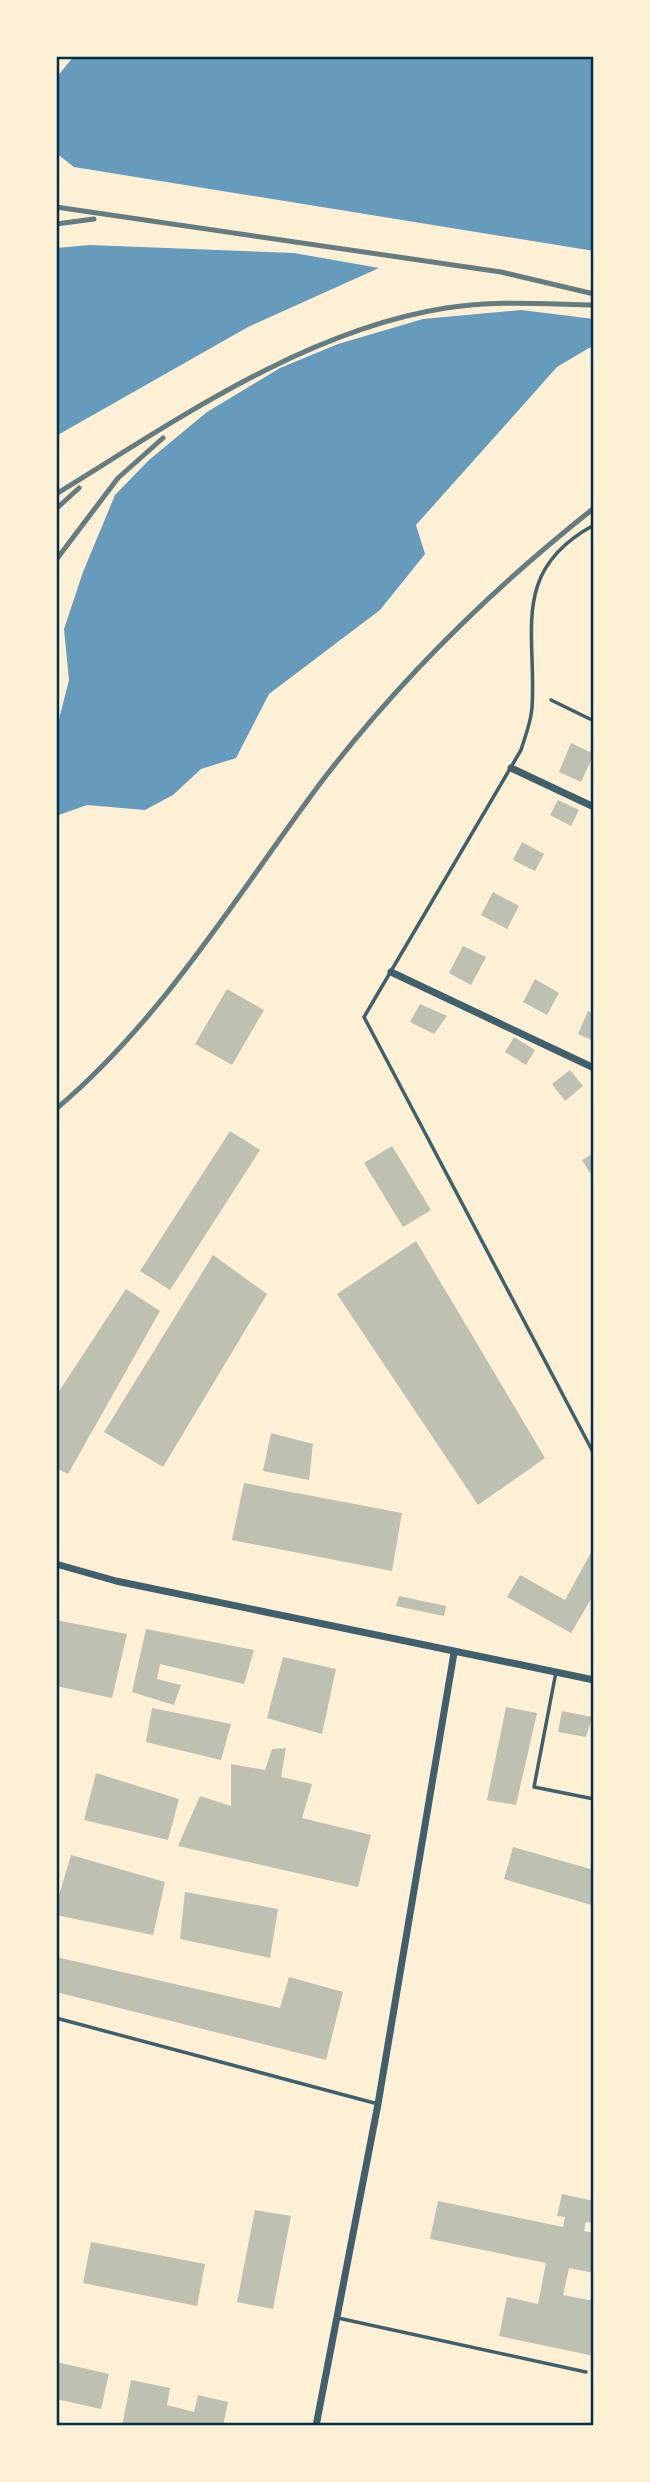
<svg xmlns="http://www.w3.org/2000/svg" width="650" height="2482" viewBox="0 0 650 2482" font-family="'PT Sans',sans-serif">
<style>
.water{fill:#669bbc}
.building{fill:#bec0b2}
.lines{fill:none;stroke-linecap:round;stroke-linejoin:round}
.service{stroke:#3f606c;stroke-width:3.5}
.minor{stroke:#3f606c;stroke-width:7}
.rail{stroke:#657d81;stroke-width:5}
.neatline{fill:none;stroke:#003049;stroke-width:2.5}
</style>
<rect width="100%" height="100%" fill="#fdf0d5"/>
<!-- water -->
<g class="water">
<polygon points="74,56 594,56 594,251 74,167 56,153 56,78"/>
<polygon points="90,245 294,253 379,268 248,327 56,436 56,248"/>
<polygon points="521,310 594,319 594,345 557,367 416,525 425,554 380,610 269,694 236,758 201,769 173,795 145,810 87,805 56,816 56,731 69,680 64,629 83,572 115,495 149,460 207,412 280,368 338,344 423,319"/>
</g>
<!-- building -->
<g class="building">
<polygon points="571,743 594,754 581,782 559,772"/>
<polygon points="558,800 579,810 571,826 550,815"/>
<polygon points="522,842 544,854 535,871 513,860"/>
<polygon points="493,892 519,906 507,929 481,915"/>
<polygon points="463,946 486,957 471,985 449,973"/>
<polygon points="535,979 559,993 547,1015 523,1002"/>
<polygon points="227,989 264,1010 232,1065 195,1044"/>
<polygon points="420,1004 447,1016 434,1034 410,1022"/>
<polygon points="588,1011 594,1013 594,1041 578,1034"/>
<polygon points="514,1037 535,1050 526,1065 505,1052"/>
<polygon points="570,1070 583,1086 565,1101 552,1084"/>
<polygon points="230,1131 260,1150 170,1290 140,1271"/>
<polygon points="392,1146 431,1210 403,1227 364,1163"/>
<polygon points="594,1153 594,1171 590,1173 582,1160"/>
<polygon points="416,1241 545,1458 478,1505 337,1294"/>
<polygon points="213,1255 267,1294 163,1467 104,1432"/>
<polygon points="126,1289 160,1311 68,1474 56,1468 56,1396"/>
<polygon points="271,1433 313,1444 309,1480 263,1471"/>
<polygon points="244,1483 402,1513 392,1571 232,1540"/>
<polygon points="594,1547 594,1594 571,1633 507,1597 520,1575 565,1600"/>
<polygon points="399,1596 446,1606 444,1616 396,1606"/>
<polygon points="56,1620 127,1634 112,1698 56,1686"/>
<polygon points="146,1629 254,1650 244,1684 160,1664 157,1679 181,1685 174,1705 132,1692"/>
<polygon points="283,1657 336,1669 322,1734 267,1718"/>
<polygon points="506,1707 537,1713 516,1805 487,1800"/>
<polygon points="152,1708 231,1724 221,1760 146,1742"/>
<polygon points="562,1711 592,1717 586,1737 558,1732"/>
<polygon points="286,1748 281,1777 312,1784 302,1818 371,1835 358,1887 178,1846 200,1796 231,1806 231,1764 265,1770 272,1749"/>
<polygon points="96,1773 179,1799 168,1840 84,1820"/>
<polygon points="513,1847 594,1870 591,1905 504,1879"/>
<polygon points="71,1855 165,1882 153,1935 56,1915 56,1905"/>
<polygon points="185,1892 278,1909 270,1958 180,1939"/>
<polygon points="56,1957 280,2008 289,1977 343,1992 326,2060 56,1992"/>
<polygon points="562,2194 594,2201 594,2223 586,2222 584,2231 594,2233 594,2273 569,2268 563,2295 594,2301 594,2356 499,2336 507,2297 538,2304 546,2263 430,2239 438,2201 563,2227 565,2217 557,2216"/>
<polygon points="255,2210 291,2216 273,2309 237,2302"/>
<polygon points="91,2242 205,2264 197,2306 83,2283"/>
<polygon points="56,2362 109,2374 101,2409 56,2399"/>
<polygon points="131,2380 170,2388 167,2405 194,2412 198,2395 228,2402 223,2426 122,2426"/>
</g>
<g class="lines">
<!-- service -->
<g class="service">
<path d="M594,525C509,571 537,633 532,708C531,722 525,737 521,750L364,1017L594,1454"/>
<polyline points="551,700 594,721"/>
<polyline points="556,1672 534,1787 594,1799"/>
<polyline points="56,2018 378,2104"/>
<polyline points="338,2318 586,2372"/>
</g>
<!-- minor -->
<g class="minor">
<polyline points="511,768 594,807"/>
<polyline points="391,972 594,1068"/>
<polyline points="56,1564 116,1581 594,1680"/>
<polyline points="316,2426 378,2104 454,1653"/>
</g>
<!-- rail -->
<g class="rail">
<polyline points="56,207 501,272 594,294"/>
<polyline points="56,224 94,219"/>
<path d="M56,494C175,421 305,330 446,308C495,300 544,304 594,305"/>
<polyline points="56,509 79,488"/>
<polyline points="56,560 118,478 163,438"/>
<path d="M56,1109C164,1018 238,893 322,781C400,679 493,588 594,508"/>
</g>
</g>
<!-- border -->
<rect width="650" height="2482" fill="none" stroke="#fdf0d5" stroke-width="116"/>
<rect x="58" y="58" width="534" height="2366" class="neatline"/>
</svg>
